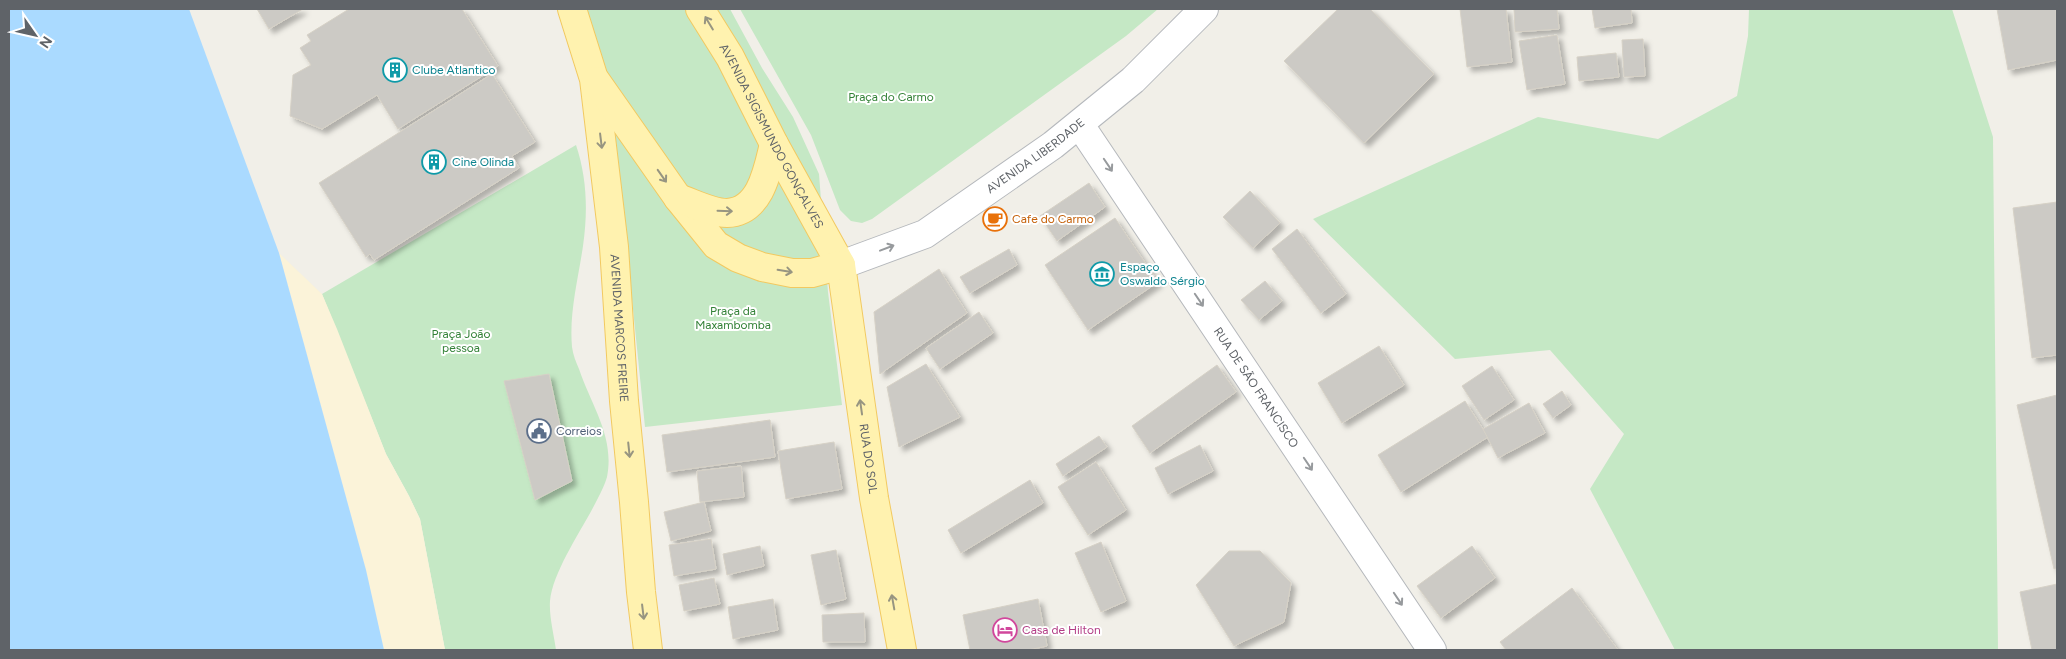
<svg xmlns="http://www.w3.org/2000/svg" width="2066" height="659" viewBox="0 0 2066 659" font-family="Figtree,sans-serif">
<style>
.green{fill:#c5e8c5}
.sand{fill:#fbf3d9}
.water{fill:#aadaff}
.building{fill:#cccac5;stroke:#d6d1c6;filter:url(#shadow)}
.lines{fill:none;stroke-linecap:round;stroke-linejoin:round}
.street-casing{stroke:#b5b8bc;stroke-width:30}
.primary-casing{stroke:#f2c960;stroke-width:30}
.street{stroke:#fff;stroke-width:28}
.primary{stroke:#fff2af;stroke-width:28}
.oneway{stroke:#979581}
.oneway2{stroke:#979a9d}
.labels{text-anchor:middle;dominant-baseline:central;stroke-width:4;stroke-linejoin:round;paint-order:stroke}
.culture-label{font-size:12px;fill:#0d838f;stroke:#fff;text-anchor:start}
.park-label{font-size:12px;fill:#348238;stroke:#fff}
.street-label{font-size:12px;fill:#5f6368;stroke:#fff}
.food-label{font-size:12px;fill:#c56008;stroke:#fff;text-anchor:start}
.service-label{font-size:12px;fill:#4e5e75;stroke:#fff;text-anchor:start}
.hotel-label{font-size:12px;fill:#b23c85;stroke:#fff;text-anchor:start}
</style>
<defs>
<filter id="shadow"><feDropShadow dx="4.5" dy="4.5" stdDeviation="2.5" flood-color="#0004"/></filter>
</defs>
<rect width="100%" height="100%" fill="#f1efe8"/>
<!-- green -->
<g class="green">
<polygon points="563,9 730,9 762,68 793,117 819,174 828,292 842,405 645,427 613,112"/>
<polygon points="740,9 1158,9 1126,36 872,219 862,223 851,221 840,210 811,135"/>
<polygon points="1749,9 1952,9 1993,137 1998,650 1675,650 1590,489 1624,434 1550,350 1455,359 1313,219 1538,117 1658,139 1737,96 1748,36"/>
<path d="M576,145C587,178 588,211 583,246C578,280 569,313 572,347C573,355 576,362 579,369C591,405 615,437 607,477C605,484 601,492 598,498C584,527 553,570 550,601C549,617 554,635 556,650H445L420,519L409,496L386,454L322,294Z"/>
</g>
<!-- sand -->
<polygon class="sand" points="279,253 322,294 337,329 386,454 409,496 420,519 445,650 384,650 366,570"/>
<!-- water -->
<polygon class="water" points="9,9 189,9 279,253 366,570 384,650 9,650"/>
<!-- building -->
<g class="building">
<polygon points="257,9 303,9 269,29"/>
<polygon points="349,9 462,9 498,66 398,129 377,95 322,129 290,116 293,75 311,65 300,48 311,41 307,35"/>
<polygon points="1338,9 1370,9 1434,74 1364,143 1284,61"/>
<polygon points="1460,9 1506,9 1512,62 1467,67"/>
<polygon points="1514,9 1557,9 1559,29 1515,32"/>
<polygon points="1592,9 1631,9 1632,23 1595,28"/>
<polygon points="1997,9 2056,9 2057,60 2008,70"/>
<polygon points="1557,35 1565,84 1527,90 1519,41"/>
<polygon points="1643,39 1645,76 1624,77 1622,40"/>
<polygon points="1616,53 1619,77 1579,81 1577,57"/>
<polygon points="492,74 535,142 512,156 519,168 374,260 370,254 366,257 319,183"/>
<polygon points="1089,183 1105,207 1057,241 1040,216"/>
<polygon points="1250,191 1280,223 1253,248 1223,217"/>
<polygon points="2057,202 2057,355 2032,358 2013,208"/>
<polygon points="1115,218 1158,282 1088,330 1045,265"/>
<polygon points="1297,229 1346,294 1321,313 1272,249"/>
<polygon points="1009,249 1017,265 970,293 960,277"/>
<polygon points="939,269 967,313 880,374 874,312"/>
<polygon points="1265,281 1282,301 1259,320 1241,300"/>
<polygon points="979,312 993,333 940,369 926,348"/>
<polygon points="1379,346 1404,385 1342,423 1318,383"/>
<polygon points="926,364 960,417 899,447 887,387"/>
<polygon points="1217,365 1236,392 1150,453 1132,426"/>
<polygon points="1492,366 1514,400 1484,420 1462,386"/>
<polygon points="549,374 572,481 535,500 504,381"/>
<polygon points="1562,391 1571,405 1553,418 1543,404"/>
<polygon points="2057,395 2057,568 2054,569 2017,405"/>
<polygon points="1465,401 1488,437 1401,492 1378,455"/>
<polygon points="1529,403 1545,433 1498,458 1483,429"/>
<polygon points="770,420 775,457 667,472 662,435"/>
<polygon points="1099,436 1107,447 1063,476 1056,464"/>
<polygon points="834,442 842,489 786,499 778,451"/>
<polygon points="1200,445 1213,471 1168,494 1155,468"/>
<polygon points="1096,462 1126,510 1088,535 1058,487"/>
<polygon points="741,466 744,497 700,502 697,471"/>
<polygon points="1030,480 1043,503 961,553 948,530"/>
<polygon points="704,502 711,531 671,541 664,512"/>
<polygon points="711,539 716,569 674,576 669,545"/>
<polygon points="1101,542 1126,601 1101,612 1075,553"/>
<polygon points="760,546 764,566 727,575 723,554"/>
<polygon points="1472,546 1495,578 1441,618 1417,586"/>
<polygon points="836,550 846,599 821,605 811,555"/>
<polygon points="1229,551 1260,551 1291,583 1284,622 1234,646 1196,585"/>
<polygon points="714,578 720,604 684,611 679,585"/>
<polygon points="2057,584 2057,650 2032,650 2020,592"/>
<polygon points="1572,588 1618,650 1506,650 1500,642"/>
<polygon points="773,599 778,630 733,639 728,607"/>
<polygon points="1038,599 1047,646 1028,650 970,650 963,615"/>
<polygon points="864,613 865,642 823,642 822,615"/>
</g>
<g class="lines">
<!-- street casing -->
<g class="street-casing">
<g id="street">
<path id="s1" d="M1080,125L1432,650"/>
<path id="s2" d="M841,265L925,234L1053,145L1133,80L1204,9"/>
</g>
</g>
<!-- primary casing -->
<g class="primary-casing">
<g id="primary">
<path id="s3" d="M572,9L594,79L614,247L624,401L634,502L641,592L648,650"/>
<path id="s4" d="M700,9L730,57L774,144L841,265L874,498L902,650"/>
<polyline points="596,81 678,198 716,245 738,258 762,267 792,273 812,273 841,265"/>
<path d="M678,198C693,203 711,213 727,213C761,212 768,169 774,144"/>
</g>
</g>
<!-- street -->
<use href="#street" class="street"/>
<!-- primary -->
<use href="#primary" class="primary"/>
</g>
<!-- one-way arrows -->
<defs><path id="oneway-shaft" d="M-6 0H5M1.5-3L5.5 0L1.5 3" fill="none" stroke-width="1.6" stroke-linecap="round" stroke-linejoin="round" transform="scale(1.25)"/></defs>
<g class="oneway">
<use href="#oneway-shaft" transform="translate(709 23) rotate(-121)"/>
<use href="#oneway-shaft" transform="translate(601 141) rotate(83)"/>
<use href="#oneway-shaft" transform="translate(662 176) rotate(55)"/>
<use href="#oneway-shaft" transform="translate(725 211) rotate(2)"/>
<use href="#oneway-shaft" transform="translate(785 271) rotate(9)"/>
<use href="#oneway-shaft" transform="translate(861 407) rotate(-98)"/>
<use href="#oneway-shaft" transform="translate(629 450) rotate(84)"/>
<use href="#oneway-shaft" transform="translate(893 602) rotate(-100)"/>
<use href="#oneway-shaft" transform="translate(643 612) rotate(83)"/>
</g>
<g class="oneway2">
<use href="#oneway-shaft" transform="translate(1108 165) rotate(56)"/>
<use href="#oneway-shaft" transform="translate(887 248) rotate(-21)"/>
<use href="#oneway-shaft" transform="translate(1199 300) rotate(56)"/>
<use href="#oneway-shaft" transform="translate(1308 464) rotate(56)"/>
<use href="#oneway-shaft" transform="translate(1398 599) rotate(56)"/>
</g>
<!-- icons -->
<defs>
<g id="building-ring" transform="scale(1.25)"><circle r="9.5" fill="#fff" stroke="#0f9aa8" stroke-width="1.5"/><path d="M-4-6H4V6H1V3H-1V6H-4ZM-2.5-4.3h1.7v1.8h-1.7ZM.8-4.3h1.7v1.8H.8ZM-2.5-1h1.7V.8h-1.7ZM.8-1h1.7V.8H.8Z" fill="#0f9aa8"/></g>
<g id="cafe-ring" transform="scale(1.25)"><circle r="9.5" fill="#fff" stroke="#e8710a" stroke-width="1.5"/><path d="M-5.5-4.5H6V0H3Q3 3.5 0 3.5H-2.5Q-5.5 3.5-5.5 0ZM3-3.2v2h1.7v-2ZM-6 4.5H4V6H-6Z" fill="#e8710a"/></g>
<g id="museum-ring" transform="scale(1.25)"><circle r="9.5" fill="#fff" stroke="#0f9aa8" stroke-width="1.5"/><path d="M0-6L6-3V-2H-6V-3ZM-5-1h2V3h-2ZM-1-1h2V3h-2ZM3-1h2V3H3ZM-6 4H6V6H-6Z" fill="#0f9aa8"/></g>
<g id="civic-ring" transform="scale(1.25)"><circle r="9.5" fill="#fff" stroke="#5c6f8a" stroke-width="1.5"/><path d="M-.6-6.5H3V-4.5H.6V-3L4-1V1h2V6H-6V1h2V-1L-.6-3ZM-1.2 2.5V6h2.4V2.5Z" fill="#5c6f8a"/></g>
<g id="hotel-ring" transform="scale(1.25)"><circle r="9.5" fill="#fff" stroke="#d1479c" stroke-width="1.5"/><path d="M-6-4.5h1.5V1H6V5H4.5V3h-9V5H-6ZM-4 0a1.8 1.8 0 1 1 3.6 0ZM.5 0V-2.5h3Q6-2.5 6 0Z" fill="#d1479c"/></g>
</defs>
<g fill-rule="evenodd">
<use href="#building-ring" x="395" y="70"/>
<use href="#building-ring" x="434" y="162"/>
<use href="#cafe-ring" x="995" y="219"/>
<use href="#museum-ring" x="1102" y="274"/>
<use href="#civic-ring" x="539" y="431"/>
<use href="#hotel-ring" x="1005" y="630"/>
</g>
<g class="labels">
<!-- culture labels -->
<g class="culture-label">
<text x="412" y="70">Clube Atlantico</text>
<text x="452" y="162">Cine Olinda</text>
<text x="1120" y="267">Espaço<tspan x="1120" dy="14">Oswaldo Sérgio</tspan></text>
</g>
<!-- park labels -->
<g class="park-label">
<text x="891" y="97">Praça do Carmo</text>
<text x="733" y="311">Praça da<tspan x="733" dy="14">Maxambomba</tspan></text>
<text x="461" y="334">Praça João<tspan x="461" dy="14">pessoa</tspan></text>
</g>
<!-- street labels -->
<g class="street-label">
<text stroke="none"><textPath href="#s4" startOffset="146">AVENIDA SIGISMUNDO GONÇALVES</textPath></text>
<text stroke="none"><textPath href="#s2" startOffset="225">AVENIDA LIBERDADE</textPath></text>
<text stroke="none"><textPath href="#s3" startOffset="324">AVENIDA MARCOS FREIRE</textPath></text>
<text stroke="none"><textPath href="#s1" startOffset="316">RUA DE SÃO FRANCISCO</textPath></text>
<text stroke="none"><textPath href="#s4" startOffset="488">RUA DO SOL</textPath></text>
</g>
<!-- food labels -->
<g class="food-label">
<text x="1012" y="219">Cafe do Carmo</text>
</g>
<!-- service labels -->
<g class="service-label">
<text x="556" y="431">Correios</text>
</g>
<!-- hotel labels -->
<g class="hotel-label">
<text x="1022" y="630">Casa de Hilton</text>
</g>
</g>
<!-- border -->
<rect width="2066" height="659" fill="none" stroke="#5f6368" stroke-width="20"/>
<!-- north arrow -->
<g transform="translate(35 35) rotate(124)" stroke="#ffffff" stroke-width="4" paint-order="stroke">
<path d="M0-4L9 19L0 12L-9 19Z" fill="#5f6368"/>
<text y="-8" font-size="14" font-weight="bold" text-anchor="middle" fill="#5f6368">N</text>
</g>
</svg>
